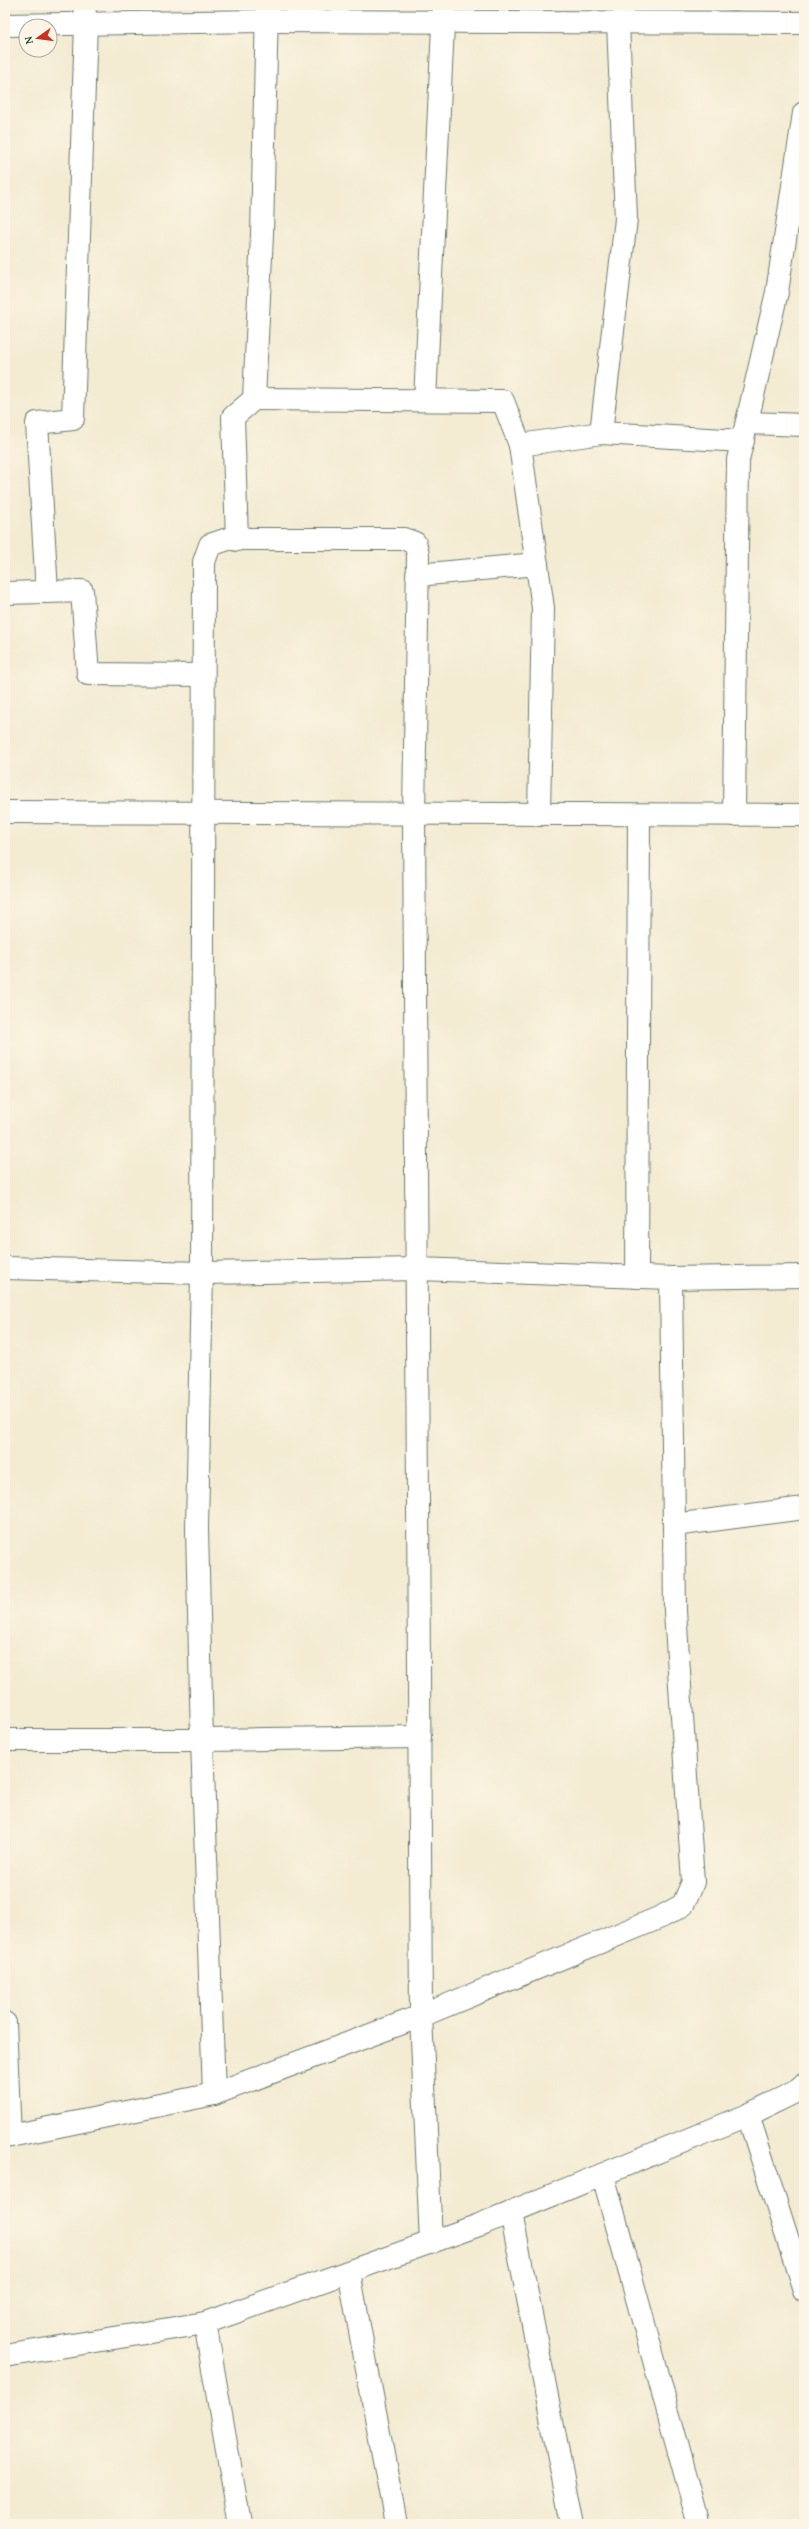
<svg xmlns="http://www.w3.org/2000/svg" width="809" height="2529" viewBox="0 0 809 2529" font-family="'Gentium Book Plus',serif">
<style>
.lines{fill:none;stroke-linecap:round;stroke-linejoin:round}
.minor-casing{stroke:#697a6b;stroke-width:24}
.minor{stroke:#fff;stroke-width:22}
</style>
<rect width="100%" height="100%" fill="#fcf5e5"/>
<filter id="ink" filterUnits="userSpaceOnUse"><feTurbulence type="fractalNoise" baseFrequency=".025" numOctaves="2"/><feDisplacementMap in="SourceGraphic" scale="8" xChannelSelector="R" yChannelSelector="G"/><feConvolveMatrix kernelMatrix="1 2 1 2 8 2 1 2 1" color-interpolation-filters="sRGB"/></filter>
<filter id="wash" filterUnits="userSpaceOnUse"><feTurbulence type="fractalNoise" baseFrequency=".012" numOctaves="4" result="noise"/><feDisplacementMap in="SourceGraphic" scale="16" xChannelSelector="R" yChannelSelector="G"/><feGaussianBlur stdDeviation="0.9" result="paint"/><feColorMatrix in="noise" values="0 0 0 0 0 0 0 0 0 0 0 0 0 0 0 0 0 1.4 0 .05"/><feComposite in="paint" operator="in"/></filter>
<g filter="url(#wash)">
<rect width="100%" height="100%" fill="#f3ebd2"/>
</g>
<g filter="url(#ink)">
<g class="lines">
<!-- minor casing -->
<g class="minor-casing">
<g id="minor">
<polyline points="5,25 266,21 804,23"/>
<polyline points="254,399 503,401 520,445 543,608 539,815"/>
<polyline points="425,400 444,5"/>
<polyline points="747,423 804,425"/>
<polyline points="601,433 626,219 618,22"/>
<polyline points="520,445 601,433 743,441"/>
<polyline points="237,540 233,417 254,399 262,235 267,5"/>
<polyline points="417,575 537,564"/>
<polyline points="47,592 37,423 73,419 86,23 84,5"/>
<polyline points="5,593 82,591 88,674 203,675"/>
<polyline points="5,812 804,815"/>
<polyline points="734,815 738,460 777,292 804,113"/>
<polyline points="5,1268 202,1273 417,1269 671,1278 804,1276"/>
<polyline points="637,1277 639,815"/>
<polyline points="674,1525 804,1508"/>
<polyline points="5,1740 202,1740 420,1737"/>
<polyline points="5,2023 10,2136"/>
<polyline points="804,2084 795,2092 748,2115 804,2290"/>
<polyline points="214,2094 202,1740 197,1529 202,1273 204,562 210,545 228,539 404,539 415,543 418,555 414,814 421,2016 431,2243"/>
<polyline points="5,2137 214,2094 421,2016 661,1917 683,1905 693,1882 675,1611 671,1278"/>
<polyline points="603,2175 699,2524"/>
<polyline points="511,2212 572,2524"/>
<polyline points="349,2272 396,2524"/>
<polyline points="205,2323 240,2524"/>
<polyline points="5,2356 205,2323 479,2225 748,2115"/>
</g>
</g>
<!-- minor -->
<use href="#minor" class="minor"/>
</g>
</g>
<!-- margin -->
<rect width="809" height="2529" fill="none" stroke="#fcf5e5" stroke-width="20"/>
<!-- north arrow -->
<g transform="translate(38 38) rotate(256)"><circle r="19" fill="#fcf5e5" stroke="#a4ab9e"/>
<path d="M0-3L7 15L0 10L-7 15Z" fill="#c8321e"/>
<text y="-6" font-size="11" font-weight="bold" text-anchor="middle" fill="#1f3d34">N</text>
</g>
</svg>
